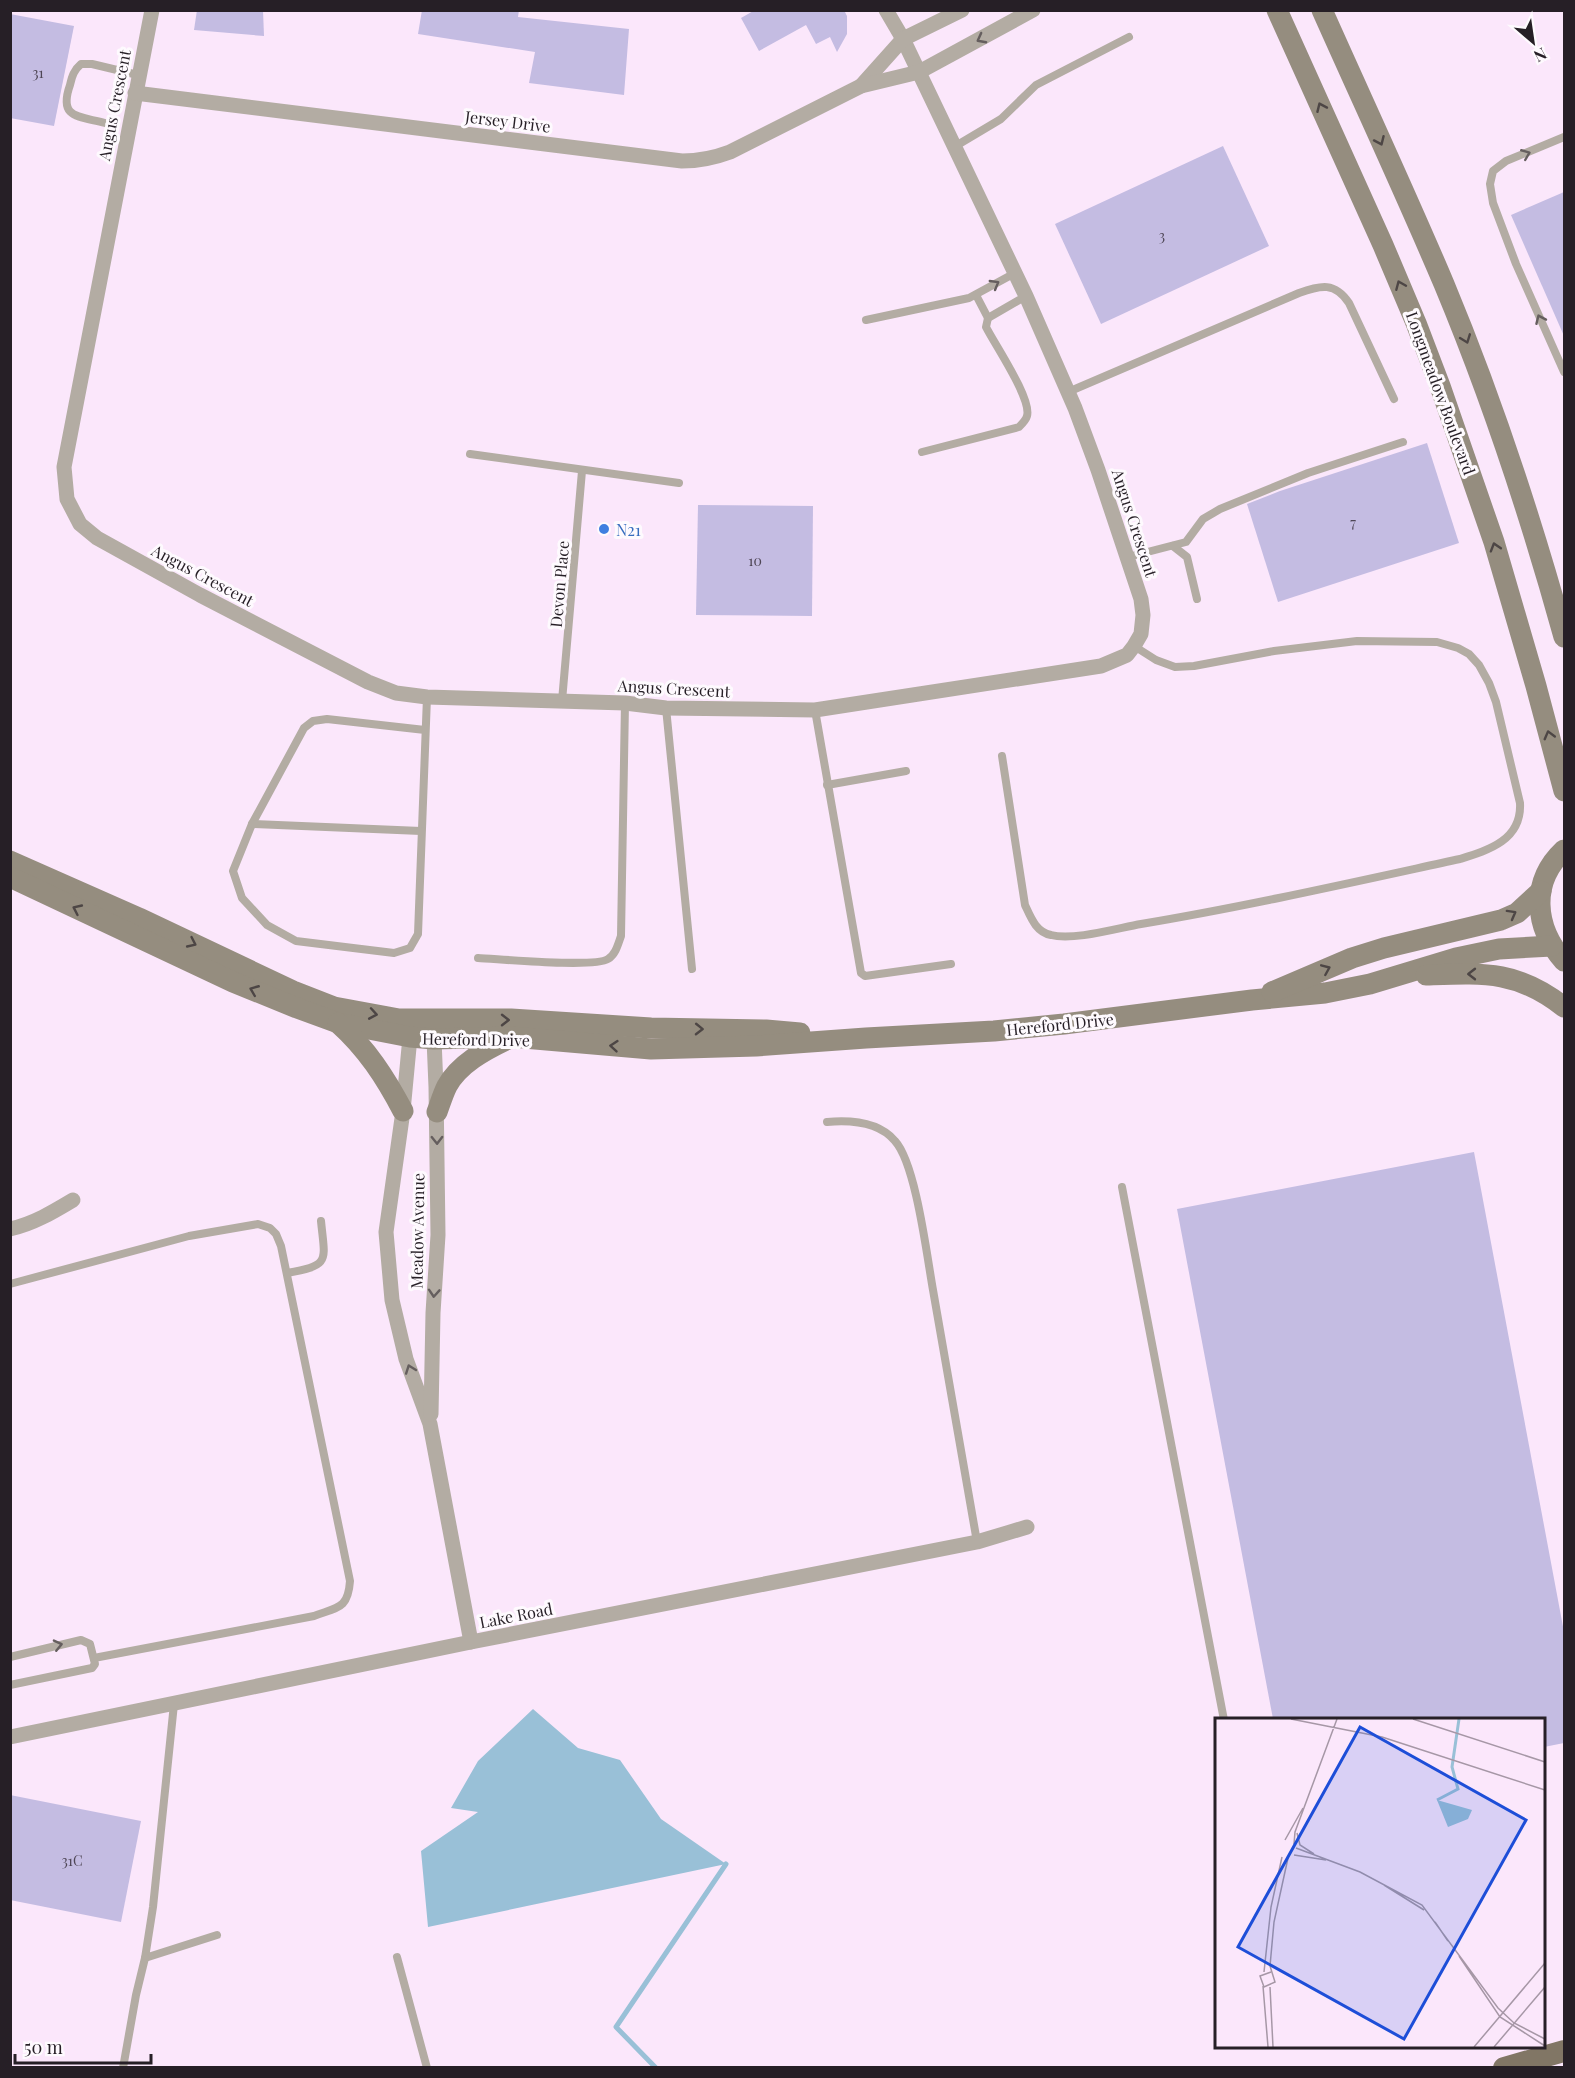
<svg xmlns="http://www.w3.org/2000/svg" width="1575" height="2078" viewBox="0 0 1575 2078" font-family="'Playfair Display',serif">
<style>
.water{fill:#99c0d7}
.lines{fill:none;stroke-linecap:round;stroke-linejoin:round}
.stream{stroke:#99c0d7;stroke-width:5}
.building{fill:#c4bce2}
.lane{stroke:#b3aca3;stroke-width:8}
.street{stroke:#b3aca3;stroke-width:15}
.secondary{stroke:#958d7f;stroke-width:21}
.primary{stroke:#817665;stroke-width:22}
.oneway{stroke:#655e5e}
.oneway2{stroke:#4d4645}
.shop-dot{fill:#3f7fe0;stroke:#fefafe;stroke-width:2}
.labels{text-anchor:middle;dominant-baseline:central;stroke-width:6;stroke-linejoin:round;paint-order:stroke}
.number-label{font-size:14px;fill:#4e4655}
.street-label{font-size:16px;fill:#261f26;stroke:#fefafe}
.shop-label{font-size:16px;fill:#366cbe;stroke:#fefafe;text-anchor:start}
.inset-river{fill:none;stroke:#99c0d7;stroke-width:3}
.inset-road{fill:none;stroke:#a697a6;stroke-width:1.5}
.view{fill:#1d4ed8;fill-opacity:0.15;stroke:#1d4ed8;stroke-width:3}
.inset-edge{fill:none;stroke:#261f26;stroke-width:3}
</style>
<rect width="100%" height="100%" fill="#fbe7fb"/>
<!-- water -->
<polygon class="water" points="533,1709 578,1748 620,1760 661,1819 726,1864 428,1927 421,1851 478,1812 451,1808 478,1761"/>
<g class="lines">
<!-- stream -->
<polyline class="stream" points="656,2068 616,2027 726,1864"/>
</g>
<!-- building -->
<g class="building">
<polygon points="197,10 263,10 264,36 194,30"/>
<polygon points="422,10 519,10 518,17 629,29 624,95 529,83 535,52 418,34"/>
<polygon points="755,10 844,10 847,16 847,34 837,52 830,37 816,44 806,25 759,51 741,18"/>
<polygon points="10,14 74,26 54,126 10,118"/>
<polygon points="1223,146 1269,246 1101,324 1055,224"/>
<polygon points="1564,192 1564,336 1511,215"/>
<polygon points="1427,443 1459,543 1278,602 1247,504 1280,491"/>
<polygon points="698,505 813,506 812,616 696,615"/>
<polygon points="1474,1152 1564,1632 1564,1743 1544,1747 1544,1719 1273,1719 1177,1209"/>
<polygon points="10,1795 141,1821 121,1922 10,1900"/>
</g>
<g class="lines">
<!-- lane -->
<g class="lane">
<path d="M105,123C79,116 58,119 70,85C72,76 74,70 81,64H92L138,75"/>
<polyline points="1564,137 1506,161 1493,171 1490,184 1493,203 1516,264 1564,372"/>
<polyline points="954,147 1001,119 1036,85 1129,37"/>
<polyline points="976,295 988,318"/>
<polyline points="866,320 969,298 1015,273"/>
<path d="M1068,392L1299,293C1321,285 1335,282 1349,303L1394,399"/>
<path d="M922,452L1019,427C1022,424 1026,420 1027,416C1032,399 995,345 986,327L988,318L1026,296"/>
<polyline points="470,454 679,483"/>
<polyline points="1173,546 1187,557 1197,599"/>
<polyline points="1128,557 1186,542 1203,519 1220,509 1308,473 1403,442"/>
<polyline points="562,701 582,471"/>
<polyline points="666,708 692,969"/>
<polyline points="815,710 861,973 865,976 951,964"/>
<polyline points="425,730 327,719 313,721 304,728 252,824 233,871 242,898 267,925 296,941 394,953 410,948 418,934 427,697"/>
<path d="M1002,756L1025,905C1031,918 1036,932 1051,935C1073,941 1118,928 1141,924C1248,906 1354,882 1460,859C1489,850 1522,840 1520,803L1496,702L1489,683L1479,665L1469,654L1458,648L1437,642L1357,641L1274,651L1194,666L1175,667L1156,660L1134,646"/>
<polyline points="827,785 906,771"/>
<polyline points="252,824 421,831"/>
<path d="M478,958C500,959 594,968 608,959C616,954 618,944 621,936L625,703"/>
<path d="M827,1122C850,1120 879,1122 895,1141C916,1164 927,1257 933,1290C948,1374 963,1458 977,1542"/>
<polyline points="1122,1187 1224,1720"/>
<path d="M287,1273C331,1265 325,1262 321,1221"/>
<path d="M10,1284L189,1236L258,1224L270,1228L276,1234L281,1246L350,1581C348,1609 338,1607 314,1616L94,1658"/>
<polyline points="10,1657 81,1640 90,1644 95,1664 92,1668 10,1685"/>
<polyline points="174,1704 153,1907 145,1958 217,1935"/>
<polyline points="397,1957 427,2068"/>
<polyline points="123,2068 136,1995 145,1958"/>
</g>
<!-- street -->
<g class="street">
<polyline points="152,10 64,467 67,499 80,524 97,538 200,595 368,682 396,693 427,697 625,703 666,708 815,710 1101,666 1127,655 1134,646 1141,634 1143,615 1141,599 1098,470 1075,408 1026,296 903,39 886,10"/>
<polyline points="861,86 903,39 962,10"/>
<path d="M135,93L682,161C700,161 714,158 730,152L861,86L919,72L1033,10"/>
<polyline points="410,1037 403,1111 386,1232 392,1300 406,1359 430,1424 471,1642"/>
<path d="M10,1229C33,1224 53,1212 73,1200"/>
<polyline points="431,1414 433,1313 438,1235 436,1087 434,1039"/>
<polyline points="10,1737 471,1642 977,1542 1027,1527"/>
</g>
<!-- secondary -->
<g class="secondary">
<polyline points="1277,10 1383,245 1416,323 1440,386 1494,542 1536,686 1564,791"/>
<path d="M1322,10C1363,102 1405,192 1444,284C1492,399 1531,518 1564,637"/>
<path d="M1564,850C1530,882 1534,927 1564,961"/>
<polyline points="10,861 139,918 293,991 334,1007 399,1019 511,1019 651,1028 766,1030 800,1033"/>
<polyline points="10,877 233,982 297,1008 338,1023 410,1037 434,1039 512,1037 651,1049 756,1046 866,1038 994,1031 1064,1024 1252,1000 1325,993 1370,984 1456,958 1499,949 1552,946"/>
<path d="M1426,975C1483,973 1517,970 1564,1007"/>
<polyline points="1272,992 1352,958 1384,948 1501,920 1517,913 1541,891"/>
<path d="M338,1023C367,1049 385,1077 403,1111"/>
<path d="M437,1112C440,1104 443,1094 447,1086C459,1064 485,1050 506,1040"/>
</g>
<!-- primary -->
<polyline class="primary" points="1504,2068 1564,2051"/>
</g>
<!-- one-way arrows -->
<defs><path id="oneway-chevron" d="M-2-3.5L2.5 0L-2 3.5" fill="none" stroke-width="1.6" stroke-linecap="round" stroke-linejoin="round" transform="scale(1.5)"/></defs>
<g class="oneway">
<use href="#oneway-chevron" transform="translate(981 39) rotate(152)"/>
<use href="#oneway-chevron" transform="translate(1526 154) rotate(-22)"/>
<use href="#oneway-chevron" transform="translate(995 284) rotate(-30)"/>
<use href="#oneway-chevron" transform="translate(1540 319) rotate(-114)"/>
<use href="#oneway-chevron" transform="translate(437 1140) rotate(89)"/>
<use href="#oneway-chevron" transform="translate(434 1293) rotate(94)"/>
<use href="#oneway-chevron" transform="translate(410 1369) rotate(-110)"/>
<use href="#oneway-chevron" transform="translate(58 1645) rotate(-13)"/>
</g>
<g class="oneway2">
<use href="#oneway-chevron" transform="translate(1321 107) rotate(-114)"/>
<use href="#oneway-chevron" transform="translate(1380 141) rotate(66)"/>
<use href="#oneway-chevron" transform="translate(1400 285) rotate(-113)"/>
<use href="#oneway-chevron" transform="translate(1466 339) rotate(69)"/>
<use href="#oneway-chevron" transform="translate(1495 547) rotate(-107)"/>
<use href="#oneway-chevron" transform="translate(1549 735) rotate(-105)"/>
<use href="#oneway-chevron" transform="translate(77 909) rotate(-155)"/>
<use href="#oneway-chevron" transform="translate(1512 914) rotate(-29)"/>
<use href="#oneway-chevron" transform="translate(192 943) rotate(25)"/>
<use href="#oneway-chevron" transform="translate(1326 969) rotate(-23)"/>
<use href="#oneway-chevron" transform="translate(1472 974) rotate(-180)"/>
<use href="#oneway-chevron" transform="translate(254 990) rotate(-158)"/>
<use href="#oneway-chevron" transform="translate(373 1014) rotate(10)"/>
<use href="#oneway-chevron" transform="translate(505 1020)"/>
<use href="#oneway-chevron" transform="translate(699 1029) rotate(1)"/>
<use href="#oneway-chevron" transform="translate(614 1046) rotate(-175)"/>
</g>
<!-- markers -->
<circle class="shop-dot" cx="604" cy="529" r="6"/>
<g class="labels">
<!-- number labels -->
<g class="number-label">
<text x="38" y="72">31</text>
<text x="1162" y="235">3</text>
<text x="1353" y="522">7</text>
<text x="755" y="560">10</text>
<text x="72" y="1860">31C</text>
</g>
<!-- street labels -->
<g class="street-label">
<text transform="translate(114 105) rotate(-79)">Angus Crescent</text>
<text transform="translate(508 121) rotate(7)">Jersey Drive</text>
<text transform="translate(1441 393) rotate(70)">Longmeadow Boulevard</text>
<text transform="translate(1135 523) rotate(72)">Angus Crescent</text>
<text transform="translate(203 575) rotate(28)">Angus Crescent</text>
<text transform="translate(559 584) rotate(-85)">Devon Place</text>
<text transform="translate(674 688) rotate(3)">Angus Crescent</text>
<text transform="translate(1060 1024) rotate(-6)">Hereford Drive</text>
<text transform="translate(476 1039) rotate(1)">Hereford Drive</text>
<text transform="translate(417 1231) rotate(-89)">Meadow Avenue</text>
<text transform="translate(516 1615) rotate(-11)">Lake Road</text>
</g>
<!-- shop labels -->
<g class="shop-label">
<text x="616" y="529">N21</text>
</g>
</g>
<!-- overview -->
<g transform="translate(1215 1718)">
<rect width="330" height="330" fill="#fbe7fb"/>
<path d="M222,82L257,92L253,101L233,109Z" fill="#99c0d7"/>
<path class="inset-river" d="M222,82L243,71L237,49L244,1"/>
<path class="inset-road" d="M76,1L167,19L330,72M198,1L330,44M82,115L85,127L99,136M70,122L88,90M79,126L80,114L122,1M81,130L145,154L207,187L283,290L299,305L330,321M79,137L111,142M169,167L209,192M220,204L233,223M244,238L285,299L330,328M49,254L56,189L67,139M56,254L45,258L49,269L60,264L55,248L59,204L73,140M48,268L53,329M55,269L58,329M259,329L330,245M279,329L330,269"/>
<path class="view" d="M145,9L311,102L189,321L23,229Z"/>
<rect width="330" height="330" class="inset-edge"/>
</g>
<!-- border -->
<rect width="1575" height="2078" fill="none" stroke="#261f26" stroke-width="24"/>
<!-- north arrow -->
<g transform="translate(1533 42) rotate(151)" stroke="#fefafe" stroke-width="4.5" paint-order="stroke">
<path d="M0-4.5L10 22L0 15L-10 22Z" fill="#261f26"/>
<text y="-9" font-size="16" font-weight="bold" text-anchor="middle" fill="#261f26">N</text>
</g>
<!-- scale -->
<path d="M15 2054v9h136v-9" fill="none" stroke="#261f26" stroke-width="3"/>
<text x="24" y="2054" font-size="18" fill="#261f26" stroke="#fefafe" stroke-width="4.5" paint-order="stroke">50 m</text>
</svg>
